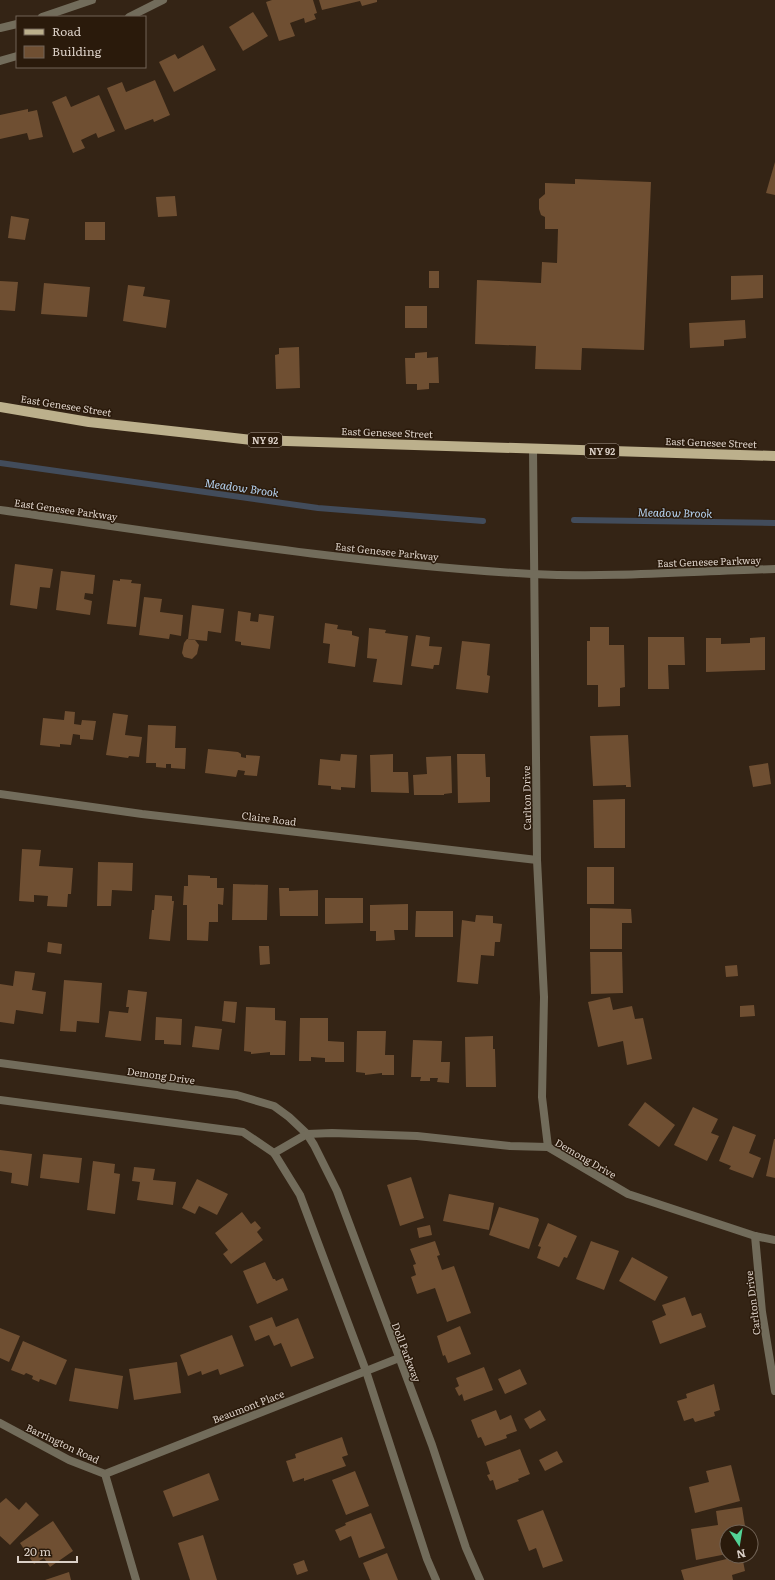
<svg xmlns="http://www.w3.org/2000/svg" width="775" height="1580" viewBox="0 0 775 1580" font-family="Literata,serif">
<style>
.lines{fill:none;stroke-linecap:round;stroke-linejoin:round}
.stream{stroke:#424c5b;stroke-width:6}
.building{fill:#6f4f32}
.minor{stroke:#726c5b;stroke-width:8}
.primary{stroke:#bcb08c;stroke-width:10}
.labels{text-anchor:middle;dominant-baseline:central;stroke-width:3;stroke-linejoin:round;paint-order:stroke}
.shield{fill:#2a1a0b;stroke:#a6998f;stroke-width:1}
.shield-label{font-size:9px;font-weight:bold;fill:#dbd0c7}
.street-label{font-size:10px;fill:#dbd0c7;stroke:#2a1a0b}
.water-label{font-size:11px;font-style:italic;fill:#b7d5f4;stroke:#2a1a0b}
</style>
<rect width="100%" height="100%" fill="#342415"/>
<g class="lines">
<!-- stream -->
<g class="stream">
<polyline points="0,463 318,508 483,521"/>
<polyline points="574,520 775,523"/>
</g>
</g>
<!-- building -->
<g class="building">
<polygon points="272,0 313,0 317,13 314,14 316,19 305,23 304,18 290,23 295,36 279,41 266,2"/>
<polygon points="319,0 377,0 377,2 362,6 360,1 322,10"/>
<polygon points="253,12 268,36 243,51 229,27"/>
<polygon points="203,45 216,70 174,92 159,62 175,54 178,59"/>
<polygon points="155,80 170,115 154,122 153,119 125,130 107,88 122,82 126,92"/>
<polygon points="99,95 115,131 98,138 96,133 81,140 85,148 73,153 52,102 66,96 71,107"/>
<polygon points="28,109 28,112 37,110 43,137 29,140 27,133 0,139 0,115"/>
<polygon points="775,162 775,195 766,193"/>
<polygon points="575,179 651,182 644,350 582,348 581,370 535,369 536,346 475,344 477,280 541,283 542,262 557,263 558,229 545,229 545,217 541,215 539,209 539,199 545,194 545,183 575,184"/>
<polygon points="175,196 177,216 158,217 156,197"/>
<polygon points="11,216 29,219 25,240 8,238"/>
<rect x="85" y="222" width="20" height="18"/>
<rect x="429" y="271" width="10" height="17"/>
<polygon points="763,275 763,298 731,300 731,276"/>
<polygon points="0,281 18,282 15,311 0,310"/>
<polygon points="44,283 90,287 87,317 41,314"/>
<polygon points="128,285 145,287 143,296 170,300 166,328 123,321"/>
<rect x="405" y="306" width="22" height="22"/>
<polygon points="745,320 746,338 724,340 724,346 690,348 689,323"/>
<polygon points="299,347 300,388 276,389 275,355 279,354 279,348"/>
<polygon points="427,352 427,358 438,357 439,383 429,383 429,389 417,390 417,384 406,384 405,358 415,358 415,353"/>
<polygon points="15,564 53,569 50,588 40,587 37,609 10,605"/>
<polygon points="61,571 95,575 93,594 85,593 84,599 92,601 90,615 56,610"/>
<polygon points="120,579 132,580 131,583 141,584 136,627 107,624 113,580 120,581"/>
<polygon points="144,597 162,599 160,612 183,615 181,636 170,634 169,639 139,635"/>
<polygon points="192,605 224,609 221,633 208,631 207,641 188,639"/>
<polygon points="238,611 251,613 250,621 258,622 259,614 274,616 270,649 241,645 241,642 235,641"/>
<polygon points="325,623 338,625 337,629 352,631 352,635 359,637 355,667 328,663 330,644 323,643"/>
<polygon points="590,627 609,627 609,645 624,645 625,687 620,688 620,706 598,707 598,685 587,685 587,641 590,641"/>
<polygon points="369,628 386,630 385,633 408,636 402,685 373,682 377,659 367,658"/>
<polygon points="416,635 430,637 429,646 442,647 439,665 434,665 433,669 411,666"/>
<polygon points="648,637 684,637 685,665 668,665 669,689 648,689"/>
<polygon points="765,637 765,670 706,672 706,638 721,638 721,644 750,643 750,638"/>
<polygon points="187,639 195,640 199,645 197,654 192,659 184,657 182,653 184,643"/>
<polygon points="462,641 490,644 487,675 490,676 488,693 456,689"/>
<polygon points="65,711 75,712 74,724 81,725 82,720 96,721 93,740 80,739 80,735 73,734 71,745 60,744 60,747 40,745 43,718 64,720"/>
<polygon points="113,713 128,715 125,735 142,737 139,757 129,756 128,758 106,755"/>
<polygon points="148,725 176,726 175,748 186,748 185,769 171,768 171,764 166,764 166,768 156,767 156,763 146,763"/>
<polygon points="628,735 631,787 626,787 626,785 593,786 590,736"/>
<polygon points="208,749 238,752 241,754 241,757 246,758 246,755 260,756 257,776 244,775 245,771 238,770 236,777 205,773"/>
<polygon points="341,754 357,755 355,788 341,787 341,790 331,789 331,786 318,785 320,759 340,761"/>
<polygon points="393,754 393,772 408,772 409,793 371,792 370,755"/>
<polygon points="457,754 485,754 486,777 490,777 490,802 458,803"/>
<polygon points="451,756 452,793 444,794 444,795 414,795 413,775 427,774 426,757"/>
<polygon points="768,763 771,784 753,787 749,766"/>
<polygon points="625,799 625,848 594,848 593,800"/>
<polygon points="22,849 41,850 39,866 73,868 71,894 68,894 67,907 47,906 48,896 34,895 34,902 19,901"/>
<polygon points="98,862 133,863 132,891 112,890 111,906 97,906"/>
<rect x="587" y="867" width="27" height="37"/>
<polygon points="188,875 210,876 210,878 217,878 217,888 224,888 223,905 218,904 218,922 209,922 208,941 187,940 187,905 183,905 184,886 188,886"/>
<polygon points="233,884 268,885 267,920 232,920"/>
<polygon points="279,888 289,888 289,891 318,890 318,916 280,916"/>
<polygon points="155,895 172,896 172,901 174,901 170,941 149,939 152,910 154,910"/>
<polygon points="325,898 363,898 363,923 325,924"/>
<polygon points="408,904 408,930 394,930 395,940 376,941 376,931 370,931 370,905"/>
<polygon points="590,908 631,909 632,923 622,923 622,949 590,949"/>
<polygon points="416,911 453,911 453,937 415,937"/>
<polygon points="476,915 493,916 493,923 502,924 500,942 495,942 494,956 481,955 478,984 457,982 462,920 475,922"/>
<polygon points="48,942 62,944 61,954 47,952"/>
<polygon points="259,946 269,946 270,964 260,965"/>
<polygon points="590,952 622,952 623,993 591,994"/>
<polygon points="737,965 738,976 726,977 725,966"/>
<polygon points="15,971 35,973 32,990 46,992 43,1014 16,1010 14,1024 0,1022 0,984 13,986"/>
<polygon points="64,980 102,983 99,1023 77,1021 76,1032 60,1031"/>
<polygon points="128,990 147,992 141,1041 105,1037 109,1011 128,1013 129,1007 126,1007"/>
<polygon points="610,997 613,1010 632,1006 635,1019 643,1018 652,1059 627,1065 623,1041 598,1047 588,1002"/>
<polygon points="224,1001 237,1002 235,1023 222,1021"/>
<polygon points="754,1005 755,1016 740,1017 740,1006"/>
<polygon points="246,1007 275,1008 275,1020 286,1021 285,1055 270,1055 270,1052 251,1054 251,1052 244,1051"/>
<polygon points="156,1017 182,1019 181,1045 164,1044 164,1040 155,1040"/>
<polygon points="300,1018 328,1018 328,1041 344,1042 344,1062 325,1062 325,1058 311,1057 311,1061 299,1061"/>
<polygon points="195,1026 222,1029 219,1050 192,1047"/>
<polygon points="357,1031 386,1031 385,1055 394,1055 394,1075 382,1075 382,1073 365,1075 365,1073 356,1072"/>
<polygon points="493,1036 493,1049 495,1049 496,1087 466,1087 465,1037"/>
<polygon points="413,1040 442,1041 441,1062 450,1062 449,1083 437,1082 438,1078 430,1078 430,1081 420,1081 421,1077 411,1077"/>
<polygon points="645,1102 675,1125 659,1147 628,1125"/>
<polygon points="693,1107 718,1119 711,1133 719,1136 707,1161 674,1145"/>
<polygon points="733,1126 756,1135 749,1153 761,1158 753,1178 729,1169 731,1166 719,1161"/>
<polygon points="774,1139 775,1139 775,1178 766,1176"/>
<polygon points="0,1150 32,1154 28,1186 11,1183 12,1173 0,1171"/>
<polygon points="43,1154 82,1158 79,1183 40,1178"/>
<polygon points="93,1161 115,1164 114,1173 120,1174 115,1214 87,1210"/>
<polygon points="134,1167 155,1169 153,1180 176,1182 173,1205 137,1200 140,1182 132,1181"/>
<polygon points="411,1177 424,1218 400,1226 387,1185"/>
<polygon points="197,1179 228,1194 217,1215 199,1206 195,1214 182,1208"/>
<polygon points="449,1194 494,1203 489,1230 443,1221"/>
<polygon points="499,1207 538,1218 539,1220 529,1249 489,1235"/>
<polygon points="242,1212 251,1224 255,1221 261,1228 257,1232 263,1240 231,1264 223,1254 228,1250 215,1233"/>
<polygon points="548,1223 577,1236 567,1258 564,1257 559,1267 537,1258 541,1247 538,1246"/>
<polygon points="430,1225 432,1235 419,1238 417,1228"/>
<polygon points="435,1241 440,1255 437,1256 442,1270 454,1266 471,1313 447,1322 435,1288 417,1294 411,1277 416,1275 413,1265 416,1264 410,1249"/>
<polygon points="591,1241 619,1251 604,1290 576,1279"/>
<polygon points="632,1257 668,1277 655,1301 619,1281"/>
<polygon points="265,1262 273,1279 275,1279 276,1281 283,1278 288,1290 257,1304 243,1271"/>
<polygon points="685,1297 692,1316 701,1313 706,1327 660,1344 652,1321 666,1315 662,1305"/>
<polygon points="272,1317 276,1327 298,1318 314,1358 291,1367 281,1343 274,1346 269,1335 255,1341 249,1326"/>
<polygon points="460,1326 471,1354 448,1363 445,1355 443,1356 437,1336"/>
<polygon points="0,1328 20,1336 9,1362 0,1358"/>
<polygon points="232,1335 244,1366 220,1375 218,1369 202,1375 201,1371 188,1376 180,1355"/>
<polygon points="23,1341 67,1360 56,1385 40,1379 39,1382 32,1379 33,1376 26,1373 24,1375 11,1370"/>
<polygon points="177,1362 181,1393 134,1400 129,1369"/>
<polygon points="484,1367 493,1390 464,1401 462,1394 459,1396 455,1388 459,1386 456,1378"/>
<polygon points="75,1368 123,1376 118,1409 69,1401"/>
<polygon points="520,1369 527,1384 505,1394 498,1379"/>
<polygon points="714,1384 720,1410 714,1412 715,1416 695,1422 693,1418 684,1421 677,1401 687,1398 686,1394"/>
<polygon points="496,1410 500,1420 511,1415 517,1431 506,1435 507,1438 485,1446 481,1437 478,1438 471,1420"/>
<polygon points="540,1410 546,1420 530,1429 524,1419"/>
<polygon points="342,1437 348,1455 342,1457 346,1466 304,1481 304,1478 293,1482 286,1461 296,1458 295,1454"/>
<polygon points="520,1449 530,1474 518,1479 519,1481 496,1490 493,1480 490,1481 487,1475 490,1474 486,1462"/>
<polygon points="557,1451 563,1462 545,1471 539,1460"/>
<polygon points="731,1465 740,1501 695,1513 689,1487 709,1482 706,1471"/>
<polygon points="355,1471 369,1506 346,1515 332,1480"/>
<polygon points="209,1473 219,1500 173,1517 163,1491"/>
<polygon points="6,1498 19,1510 26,1502 39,1515 10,1545 0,1536 0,1503"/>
<polygon points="742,1507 745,1526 739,1527 739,1529 743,1529 743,1532 727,1532 727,1554 696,1560 691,1529 718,1525 716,1511"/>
<polygon points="543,1510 563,1561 543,1568 536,1548 529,1551 517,1520"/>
<polygon points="371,1513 385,1548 359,1558 351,1536 340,1541 335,1530 346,1525 345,1523"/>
<polygon points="53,1521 73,1551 50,1567 44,1558 34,1564 20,1543"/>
<polygon points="203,1535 217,1580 190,1580 178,1543"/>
<polygon points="387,1553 398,1580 370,1580 363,1563"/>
<polygon points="739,1556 742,1556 745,1571 732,1575 733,1580 684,1580 681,1570"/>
<polygon points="304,1560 308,1571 297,1575 293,1564"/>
<polygon points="69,1572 71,1580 45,1580"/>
</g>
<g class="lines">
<!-- minor -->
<g class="minor">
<polyline points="42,17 92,0"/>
<polyline points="129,17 163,0"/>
<polyline points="0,28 17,24"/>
<polyline points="0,61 17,56"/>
<polyline points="533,449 537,860 544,997 542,1097 548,1147"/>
<path d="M0,510C177,535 354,564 532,574C613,578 695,571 775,569"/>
<polyline points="0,794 142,814 537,860"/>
<polyline points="0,1063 237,1095 274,1106 289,1117 307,1134 314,1145 337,1191 432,1445 466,1548 480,1580"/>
<polyline points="0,1100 243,1132 274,1153 300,1195 366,1371 427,1559 436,1580"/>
<polyline points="274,1153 307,1134 332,1133 417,1136 510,1146 548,1147 628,1194 755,1236 775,1240"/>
<polyline points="755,1236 762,1312 775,1391"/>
<polyline points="0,1423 69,1460 105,1474"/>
<polyline points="105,1474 399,1358"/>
<polyline points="105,1474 136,1580"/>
</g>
<!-- primary -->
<polyline class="primary" points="0,407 89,422 252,440 775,456"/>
</g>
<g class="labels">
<!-- shield labels -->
<g class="shield">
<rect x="248" y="433" width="34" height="14" rx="3"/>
<rect x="585" y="444" width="34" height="14" rx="3"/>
</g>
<g class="shield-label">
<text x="265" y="440">NY 92</text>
<text x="602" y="451">NY 92</text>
</g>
<!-- street labels -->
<g class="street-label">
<text transform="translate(66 405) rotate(9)">East Genesee Street</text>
<text transform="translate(387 432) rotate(2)">East Genesee Street</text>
<text transform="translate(711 442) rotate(2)">East Genesee Street</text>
<text transform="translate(66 509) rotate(8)">East Genesee Parkway</text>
<text transform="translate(387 551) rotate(6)">East Genesee Parkway</text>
<text transform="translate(709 561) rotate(-2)">East Genesee Parkway</text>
<text transform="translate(526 798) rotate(-91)">Carlton Drive</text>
<text transform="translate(269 818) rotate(7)">Claire Road</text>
<text transform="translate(161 1075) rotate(8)">Demong Drive</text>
<text transform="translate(586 1158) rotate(30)">Demong Drive</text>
<text transform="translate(752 1303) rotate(-97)">Carlton Drive</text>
<text transform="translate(407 1352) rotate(69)">Doll Parkway</text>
<text transform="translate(248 1406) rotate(-21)">Beaumont Place</text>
<text transform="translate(63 1443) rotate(25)">Barrington Road</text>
</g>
<!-- water labels -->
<g class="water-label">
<text transform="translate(242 487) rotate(8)">Meadow Brook</text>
<text transform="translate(675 512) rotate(1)">Meadow Brook</text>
</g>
</g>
<!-- legend -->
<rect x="16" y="16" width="130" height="52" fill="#2a1a0b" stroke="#716356"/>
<rect x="24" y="29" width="20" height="6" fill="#bcb08c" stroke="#716356"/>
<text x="52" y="36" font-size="12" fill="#dbd0c7">Road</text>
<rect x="24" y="46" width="20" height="12" fill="#6f4f32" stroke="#716356"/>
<text x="52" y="56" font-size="12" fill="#dbd0c7">Building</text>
<!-- north arrow -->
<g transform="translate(739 1544) rotate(168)"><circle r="19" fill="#2a1a0b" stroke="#716356"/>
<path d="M0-3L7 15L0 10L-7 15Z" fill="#53d396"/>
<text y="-6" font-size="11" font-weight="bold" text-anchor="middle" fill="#dbd0c7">N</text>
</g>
<!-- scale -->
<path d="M18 1556v6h59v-6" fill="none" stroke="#dbd0c7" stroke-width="2"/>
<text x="24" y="1556" font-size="12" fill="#dbd0c7" stroke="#2a1a0b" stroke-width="3" paint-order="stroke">20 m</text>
</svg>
